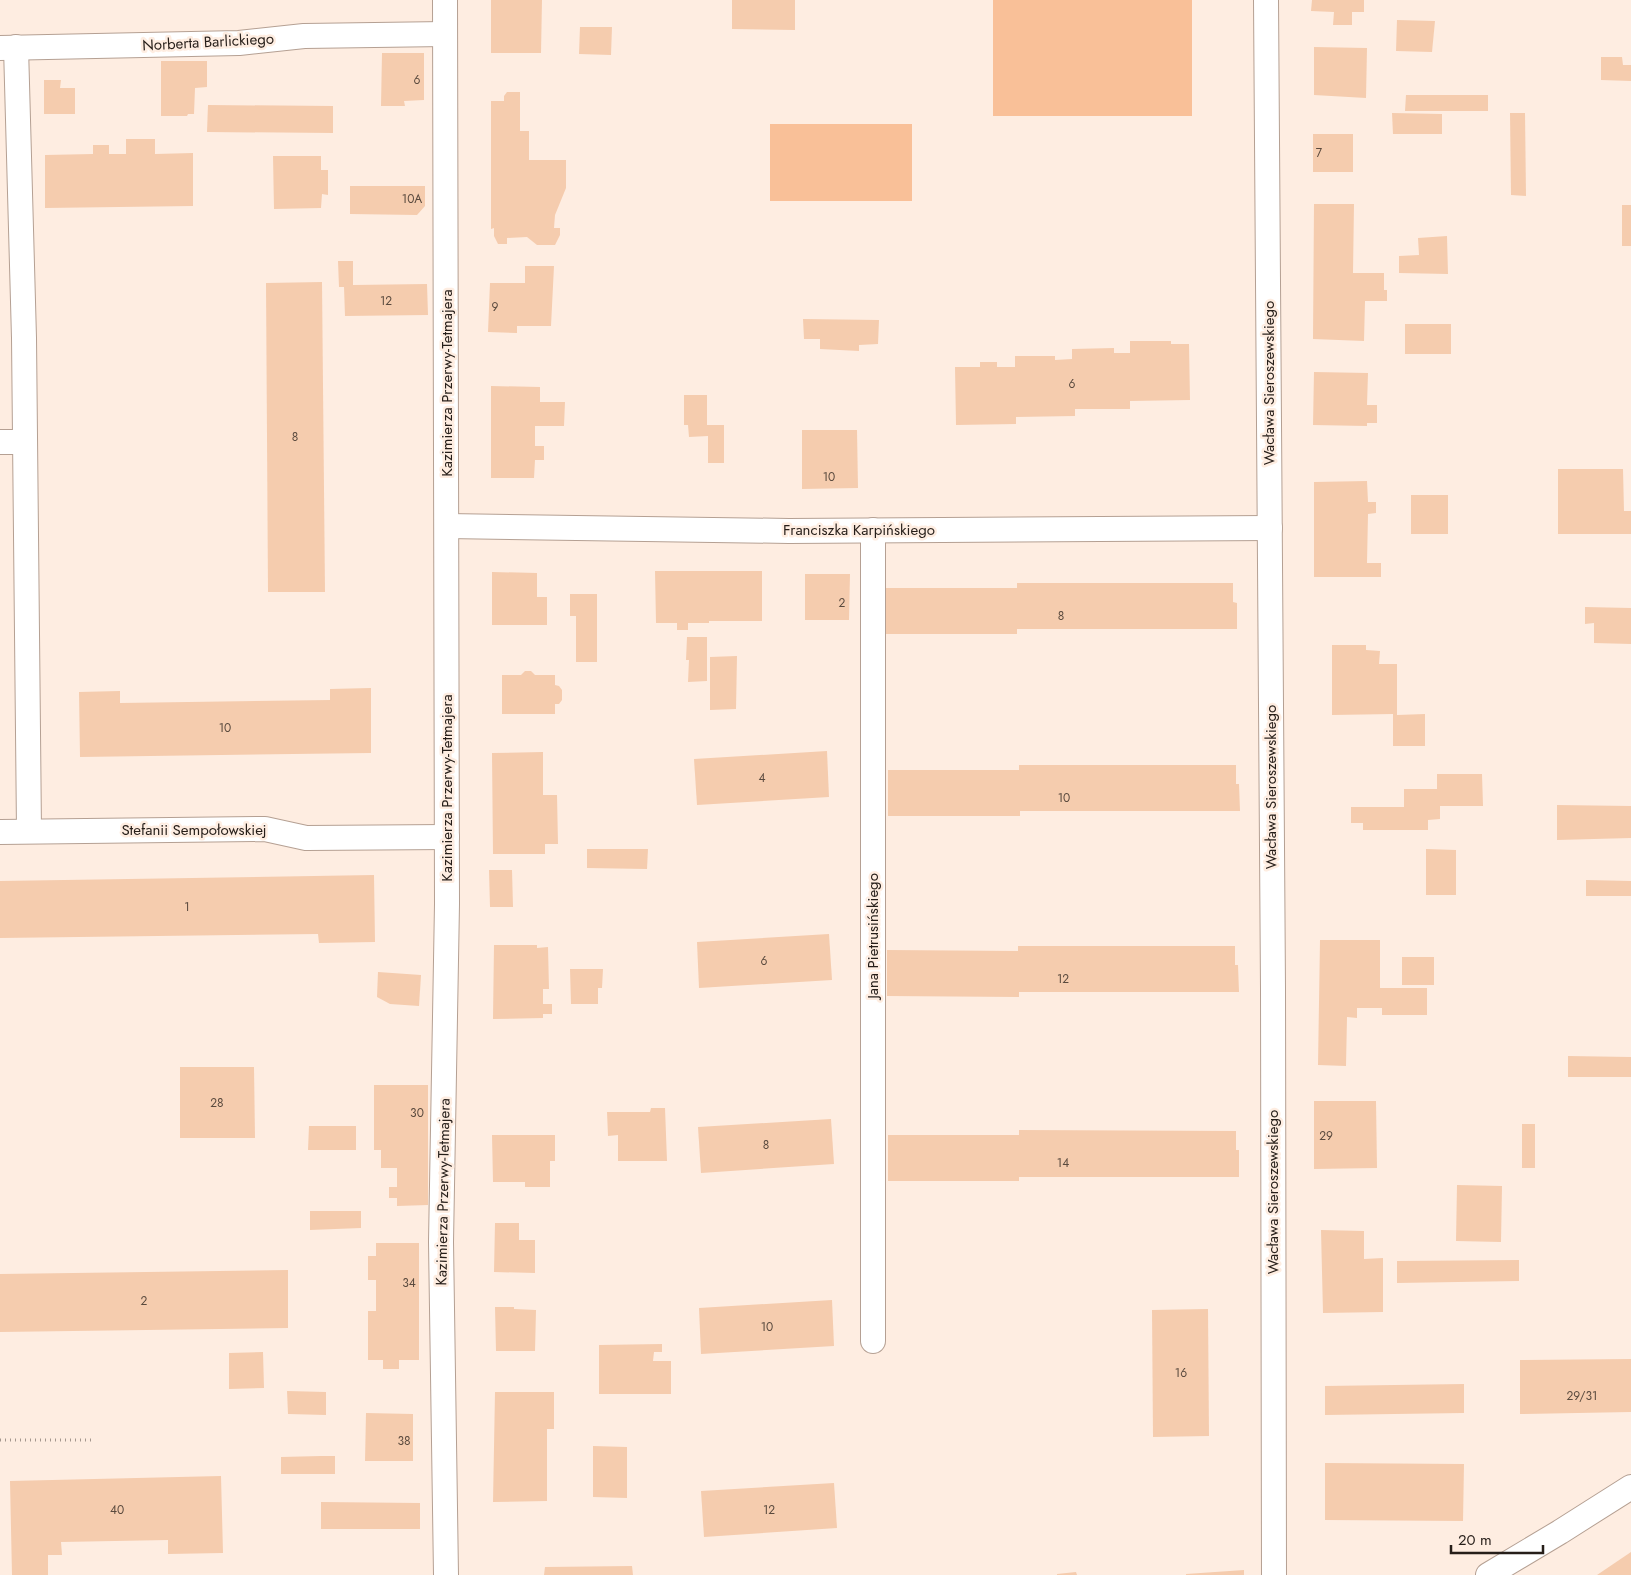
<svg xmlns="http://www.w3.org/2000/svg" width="1631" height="1575" viewBox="0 0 1631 1575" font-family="Jost,sans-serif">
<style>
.green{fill:#f9c098}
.building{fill:#f5ccae}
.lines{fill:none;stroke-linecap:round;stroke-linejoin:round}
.minor-casing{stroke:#b5a093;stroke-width:26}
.path{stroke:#a4978e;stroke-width:3;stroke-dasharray:1 4;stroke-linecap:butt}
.minor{stroke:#fff;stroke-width:24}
.labels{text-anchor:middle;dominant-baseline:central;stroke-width:5;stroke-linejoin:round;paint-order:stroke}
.number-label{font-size:12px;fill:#5a4a3e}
.street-label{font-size:15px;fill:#261e19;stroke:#feede1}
</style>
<rect width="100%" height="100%" fill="#feede1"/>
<!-- green -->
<g class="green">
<rect x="993" y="0" width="199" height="116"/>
<rect x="770" y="124" width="142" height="77"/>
</g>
<!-- building -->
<g class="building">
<polygon points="491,0 542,0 541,53 491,53"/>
<polygon points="732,0 795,0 795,30 732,29"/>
<polygon points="1312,0 1364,0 1364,12 1352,12 1352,25 1333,25 1334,12 1311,11"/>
<polygon points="1397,20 1435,21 1432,52 1396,51"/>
<polygon points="580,27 612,27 611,55 579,54"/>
<polygon points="1314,47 1367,48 1366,98 1314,95"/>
<polygon points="382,53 424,53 424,100 404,101 405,106 381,106"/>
<polygon points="1601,57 1622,57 1623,65 1631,65 1631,81 1601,80"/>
<polygon points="161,61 207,61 207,87 195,88 194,114 188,114 187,116 161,116"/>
<polygon points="44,80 61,80 60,88 75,88 75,114 44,114"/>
<polygon points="507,92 520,92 520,131 529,131 529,160 566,160 566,188 555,215 554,228 560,228 560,235 555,245 537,245 527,237 507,238 507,244 498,244 494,236 494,228 491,229 491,101 504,101 504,96"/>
<polygon points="1406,95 1488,95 1488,111 1405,111"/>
<polygon points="208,105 333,106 333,133 207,132"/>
<polygon points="1392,113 1442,114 1442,134 1393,134"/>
<polygon points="1510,113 1525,113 1526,196 1511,195"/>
<rect x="1313" y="134" width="40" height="38"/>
<polygon points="126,139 155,139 155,154 193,153 193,206 45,208 45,155 93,154 93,145 109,145 109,154 126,154"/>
<polygon points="273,156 321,156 321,170 328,170 328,195 322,194 321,208 274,209"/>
<polygon points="350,186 425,186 425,206 417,215 350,214"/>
<polygon points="1314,204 1354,204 1353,273 1384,273 1384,290 1387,290 1387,301 1365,301 1364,341 1313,339"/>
<rect x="1622" y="205" width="9" height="41"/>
<polygon points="1447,236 1448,274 1399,273 1399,256 1419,255 1418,238"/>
<polygon points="338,261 353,261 353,285 427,284 428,315 345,316 344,287 339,287"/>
<polygon points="525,266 554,266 551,326 517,326 517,333 488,332 490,283 525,283"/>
<polygon points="322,282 325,592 268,592 266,283"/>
<polygon points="803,319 879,320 878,344 859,345 859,351 820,349 820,339 804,339"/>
<rect x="1405" y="324" width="46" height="30"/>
<polygon points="1130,341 1171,341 1171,344 1189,344 1190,400 1130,401 1130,409 1075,409 1075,416 1016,417 1016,424 956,425 955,367 980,367 980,362 997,362 997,367 1015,367 1015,356 1055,356 1055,360 1072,359 1072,349 1114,348 1114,353 1130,353"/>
<polygon points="1314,372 1368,373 1367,405 1377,405 1377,423 1367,423 1367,426 1313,425"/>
<polygon points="491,386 540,387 540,402 565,402 564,426 535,426 535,446 544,446 544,460 535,460 534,478 491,478"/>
<polygon points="684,395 707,395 707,425 724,425 724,463 708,463 708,436 689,437 688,425 684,425"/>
<polygon points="802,430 857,430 858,488 802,489"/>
<polygon points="1558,469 1623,469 1624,511 1631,511 1631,534 1558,534"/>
<polygon points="1367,481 1368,502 1376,502 1376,513 1368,514 1367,563 1381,563 1381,577 1314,577 1314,482"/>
<rect x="1411" y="495" width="37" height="39"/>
<polygon points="655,571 762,571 762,621 709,621 709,623 688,623 688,630 677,630 677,623 656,623"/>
<polygon points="492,572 537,573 537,597 547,597 547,625 492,625"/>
<polygon points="805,574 850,574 849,620 805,620"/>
<polygon points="1017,583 1233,583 1233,602 1237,603 1237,629 1017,629 1017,634 885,634 886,588 1017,588"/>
<polygon points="570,594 597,594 597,662 576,662 576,616 570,616"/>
<polygon points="1585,607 1631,608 1631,644 1594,643 1594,623 1585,624"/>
<polygon points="687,637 707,637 707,681 688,682 689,660 686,660"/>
<polygon points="1332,645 1366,645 1366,650 1380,651 1379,664 1397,664 1397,715 1425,714 1425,746 1393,746 1393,714 1332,715"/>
<polygon points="737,656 736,709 710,710 710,657"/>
<polygon points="525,671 531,671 535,675 555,675 555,685 559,686 562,690 562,700 559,704 555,704 555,714 502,714 502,675 521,675"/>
<polygon points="371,688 371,753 80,757 79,692 120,691 120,703 330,700 330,689"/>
<polygon points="827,751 829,797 697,805 694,759"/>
<polygon points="543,752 543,795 557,795 558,844 545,844 545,854 493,854 492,753"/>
<polygon points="1019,765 1236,765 1236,784 1239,784 1240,811 1020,811 1020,816 888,816 888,770 1019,770"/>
<polygon points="1437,774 1482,774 1483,806 1440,806 1440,819 1428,820 1428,830 1363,830 1363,823 1351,823 1351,807 1404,807 1404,789 1437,789"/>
<polygon points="1557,805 1631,806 1631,838 1557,840"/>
<polygon points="587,849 648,849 647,869 587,868"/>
<polygon points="1426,849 1456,850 1456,895 1426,895"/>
<polygon points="489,870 512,870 513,907 490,907"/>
<polygon points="374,875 375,942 319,943 318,934 0,938 0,881"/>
<polygon points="1586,880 1631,881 1631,896 1586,896"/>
<polygon points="829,934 832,980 699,988 697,942"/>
<polygon points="1320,940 1380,940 1380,988 1427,988 1427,1015 1382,1015 1382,1008 1357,1008 1357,1018 1347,1017 1346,1066 1318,1065"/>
<polygon points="494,945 537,945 537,948 548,947 549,989 543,989 543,1004 552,1004 552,1014 543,1014 543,1018 493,1019"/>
<polygon points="1018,946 1235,946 1235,965 1238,965 1239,992 1019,992 1019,997 887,996 887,950 1018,951"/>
<rect x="1402" y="957" width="32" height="28"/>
<polygon points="570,969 603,969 602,988 598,988 598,1004 571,1004"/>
<polygon points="378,972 421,975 419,1006 390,1004 377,997"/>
<polygon points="1568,1056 1631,1057 1631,1077 1568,1077"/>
<polygon points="180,1067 254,1067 255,1138 180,1138"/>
<polygon points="374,1085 428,1085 428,1205 397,1206 397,1198 389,1198 389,1187 397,1187 397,1168 381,1168 381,1150 374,1150"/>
<polygon points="1314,1101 1376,1101 1377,1168 1314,1169"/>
<polygon points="651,1108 665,1108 667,1161 618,1161 618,1135 608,1136 607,1112 650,1112"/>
<polygon points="831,1119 834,1164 701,1173 698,1127"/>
<rect x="1522" y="1124" width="13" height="44"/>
<polygon points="309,1126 356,1126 356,1150 308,1150"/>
<polygon points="1019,1130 1236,1131 1236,1150 1239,1150 1239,1177 1019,1177 1019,1181 888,1181 888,1135 1019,1135"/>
<polygon points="492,1135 555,1135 555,1161 550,1161 550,1187 525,1187 525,1182 493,1182"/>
<polygon points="1457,1185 1502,1186 1501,1242 1456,1241"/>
<polygon points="310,1211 361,1211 361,1228 310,1230"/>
<polygon points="495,1223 519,1223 519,1240 535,1240 535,1273 494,1272"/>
<polygon points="1321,1230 1364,1231 1364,1259 1383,1258 1383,1312 1323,1313"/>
<polygon points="376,1243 419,1243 419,1360 399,1360 399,1369 383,1369 383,1360 368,1360 368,1311 376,1311 376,1280 368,1280 368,1256 376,1256"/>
<polygon points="1519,1260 1519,1281 1397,1283 1397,1261"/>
<polygon points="288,1270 288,1328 0,1332 0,1274"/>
<polygon points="832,1300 834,1346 701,1354 699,1308"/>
<polygon points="495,1307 514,1307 514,1309 536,1310 535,1351 496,1351"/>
<polygon points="1208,1309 1209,1436 1153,1437 1152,1310"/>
<polygon points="662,1344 662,1352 654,1352 653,1361 671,1361 671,1394 599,1394 599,1345"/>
<polygon points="263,1352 264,1388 229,1389 229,1353"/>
<polygon points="1631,1359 1631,1412 1520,1414 1520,1360"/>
<polygon points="1464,1384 1464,1413 1325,1415 1325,1386"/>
<polygon points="287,1391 326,1392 326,1415 288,1414"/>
<polygon points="495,1392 554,1392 554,1429 547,1429 547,1501 493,1502"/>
<polygon points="366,1413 413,1414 413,1461 365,1461"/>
<polygon points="593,1446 627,1447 627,1498 593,1497"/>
<polygon points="321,1456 335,1456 335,1474 281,1474 281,1457"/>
<polygon points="1325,1463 1464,1464 1463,1521 1325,1520"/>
<polygon points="221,1476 223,1553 168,1554 168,1540 61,1542 62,1555 48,1555 48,1575 12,1575 10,1481"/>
<polygon points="834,1483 837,1528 704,1537 701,1491"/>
<polygon points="321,1502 420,1503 420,1529 321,1529"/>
<polygon points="1631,1552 1631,1575 1597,1575"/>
<polygon points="632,1566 633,1575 544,1575 545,1567"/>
<polygon points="1244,1570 1244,1575 1186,1575 1186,1574"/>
<polygon points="1076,1572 1077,1575 1057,1575 1057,1574"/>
</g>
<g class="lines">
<!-- minor casing -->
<g class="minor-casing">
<g id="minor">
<polyline points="445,0 447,904 441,1242 446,1575"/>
<polyline points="1266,0 1273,988 1274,1575"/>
<polyline points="16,47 24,338 29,831"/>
<polyline points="0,48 239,43 304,36 445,34"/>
<polyline points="0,442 25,442"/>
<polyline points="447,526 789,531 1270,528"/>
<polyline points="0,832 265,829 306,838 447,837"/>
<polyline points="873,1341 873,530"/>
<polyline points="1488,1575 1560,1532 1631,1487"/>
</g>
</g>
<!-- path -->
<polyline class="path" points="0,1440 93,1440"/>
<!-- minor -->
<use href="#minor" class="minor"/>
</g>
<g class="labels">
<!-- number labels -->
<g class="number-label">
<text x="417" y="80">6</text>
<text x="1319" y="153">7</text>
<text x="412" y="199">10A</text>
<text x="386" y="301">12</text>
<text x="495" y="307">9</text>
<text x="1072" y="384">6</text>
<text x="295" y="437">8</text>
<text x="829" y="477">10</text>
<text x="842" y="603">2</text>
<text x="1061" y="616">8</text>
<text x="225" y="728">10</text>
<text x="762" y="778">4</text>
<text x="1064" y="798">10</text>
<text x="187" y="907">1</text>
<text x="764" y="961">6</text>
<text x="1063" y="979">12</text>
<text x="217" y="1103">28</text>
<text x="417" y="1113">30</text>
<text x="1326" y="1136">29</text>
<text x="766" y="1145">8</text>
<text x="1063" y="1163">14</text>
<text x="409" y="1283">34</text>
<text x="144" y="1301">2</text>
<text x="767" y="1327">10</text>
<text x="1181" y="1373">16</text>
<text x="1582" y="1396">29/31</text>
<text x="404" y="1441">38</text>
<text x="117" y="1510">40</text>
<text x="769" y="1510">12</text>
</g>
<!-- street labels -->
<g class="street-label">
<text transform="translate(208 42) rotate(-3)">Norberta Barlickiego</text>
<text transform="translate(447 383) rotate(-90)">Kazimierza Przerwy-Tetmajera</text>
<text transform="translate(1269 383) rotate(-90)">Wacława Sieroszewskiego</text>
<text x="859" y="530">Franciszka Karpińskiego</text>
<text transform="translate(1271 787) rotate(-90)">Wacława Sieroszewskiego</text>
<text transform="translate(447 788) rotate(-90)">Kazimierza Przerwy-Tetmajera</text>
<text x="194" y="830">Stefanii Sempołowskiej</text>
<text transform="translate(873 936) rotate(-90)">Jana Pietrusińskiego</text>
<text transform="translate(443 1192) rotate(-89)">Kazimierza Przerwy-Tetmajera</text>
<text transform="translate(1273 1192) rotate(-90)">Wacława Sieroszewskiego</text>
</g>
</g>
<!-- scale -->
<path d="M1451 1545v8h92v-8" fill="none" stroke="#261e19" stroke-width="2.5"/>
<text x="1458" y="1545" font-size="15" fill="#261e19" stroke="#feede1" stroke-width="4" paint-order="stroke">20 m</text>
</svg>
